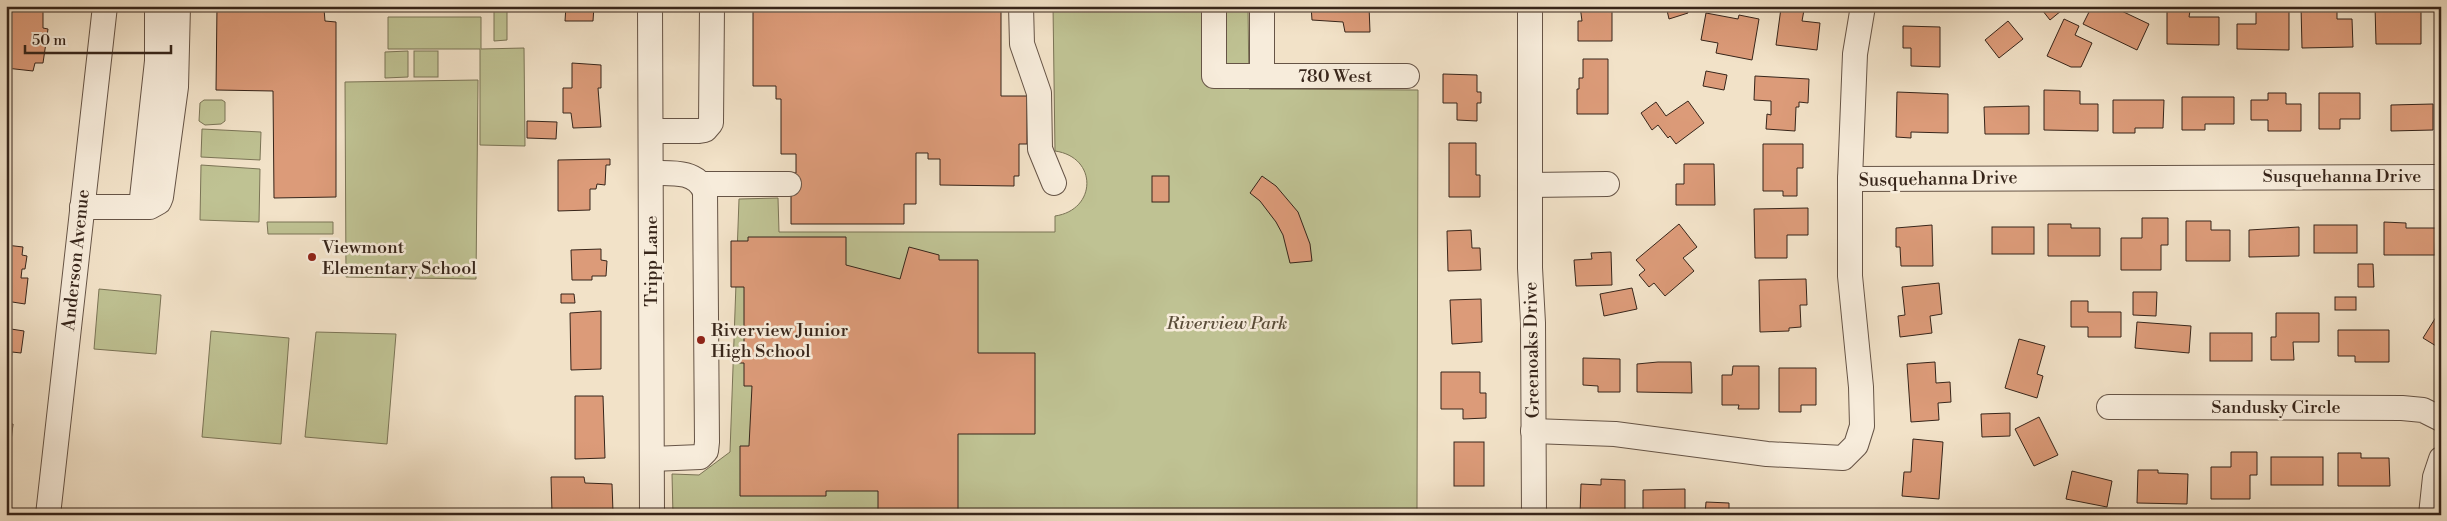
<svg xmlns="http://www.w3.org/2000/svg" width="2447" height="521" viewBox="0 0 2447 521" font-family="'Libre Bodoni',serif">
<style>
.green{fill:#bfc293;stroke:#7b7456}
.building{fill:#dc9b79;stroke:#37251a}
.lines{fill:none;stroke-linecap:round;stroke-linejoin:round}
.minor-casing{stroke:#665446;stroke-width:26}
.minor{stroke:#f7ecdb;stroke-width:24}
.poi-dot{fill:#8f2418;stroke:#f7ecdb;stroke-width:2}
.labels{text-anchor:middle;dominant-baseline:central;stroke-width:5;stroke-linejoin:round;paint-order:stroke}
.street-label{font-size:18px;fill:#37251a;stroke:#f7ecdb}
.poi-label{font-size:18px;fill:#37251a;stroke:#f7ecdb;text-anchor:start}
.park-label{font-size:18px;font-style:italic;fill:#594c38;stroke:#f7ecdb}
</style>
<rect width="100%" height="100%" fill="#f2e2c8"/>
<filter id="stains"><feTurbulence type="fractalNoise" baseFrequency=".004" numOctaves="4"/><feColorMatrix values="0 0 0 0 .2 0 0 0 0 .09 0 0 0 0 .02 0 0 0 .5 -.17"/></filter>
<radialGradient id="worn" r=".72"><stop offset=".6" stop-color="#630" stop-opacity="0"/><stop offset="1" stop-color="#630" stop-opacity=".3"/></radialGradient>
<!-- green -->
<g class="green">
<polygon points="494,6 507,6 507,40 494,41"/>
<path d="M1053,6H1248L1249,89L1418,90L1417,515H673L672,474L699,475L730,452L739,199L778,198L779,232H1055V216C1097,210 1098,157 1055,151Z"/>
<polygon points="388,17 481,17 481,49 524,48 525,146 480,145 480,49 388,49"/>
<polygon points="408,51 408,77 385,78 385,52"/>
<rect x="414" y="51" width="24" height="26"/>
<polygon points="478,80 476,279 346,277 345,82"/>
<polygon points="204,100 222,100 225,102 225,121 221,124 205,125 199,121 200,103"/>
<polygon points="202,129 261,132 260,160 201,157"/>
<polygon points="201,165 260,169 259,222 200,220"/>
<polygon points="267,222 333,222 333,234 268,234"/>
<polygon points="99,289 161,295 156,354 94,349"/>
<polygon points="211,331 289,338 281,444 202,437"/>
<polygon points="316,332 396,334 387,444 305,437"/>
</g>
<!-- building -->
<g class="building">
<polygon points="12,6 43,6 43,28 48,29 43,63 35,63 33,71 6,68 6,25 9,25"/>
<polygon points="217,6 315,6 324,9 325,21 336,22 336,197 274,198 273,91 216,90"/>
<polygon points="566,6 594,6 593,21 565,21"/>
<polygon points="753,6 1001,6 1001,96 1027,96 1027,144 1019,144 1019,176 1014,176 1014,186 940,185 940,159 928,159 928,153 916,153 916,204 904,204 904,224 791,224 791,173 796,173 796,154 781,154 781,99 776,99 776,86 753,86"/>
<polygon points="1311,6 1369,6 1370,32 1345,32 1343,22 1312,20"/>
<polygon points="1580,6 1612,6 1612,41 1578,41 1578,21 1582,21"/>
<polygon points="1666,6 1695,6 1687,9 1688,13 1669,19"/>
<polygon points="2039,6 2067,6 2050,20"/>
<polygon points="2092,6 2111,6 2149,24 2137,50 2083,24"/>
<polygon points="2301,6 2337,6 2337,19 2352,19 2353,47 2302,48"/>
<polygon points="2375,6 2401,6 2401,11 2421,11 2421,44 2376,44"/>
<polygon points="2439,6 2441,6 2441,39 2440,39"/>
<polygon points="2256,7 2289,7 2289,50 2237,49 2237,24 2256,24"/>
<polygon points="1781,8 1804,10 1802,21 1820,23 1817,50 1776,45"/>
<polygon points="2167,11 2190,11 2189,17 2219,17 2219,45 2167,44"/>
<polygon points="1706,13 1738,19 1739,15 1759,19 1752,60 1716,53 1718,43 1701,40"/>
<polygon points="2064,19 2079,26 2075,35 2092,43 2081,67 2071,67 2047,56"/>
<polygon points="2008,21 2023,39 1999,58 1985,40"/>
<polygon points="1903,26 1940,27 1940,67 1911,66 1911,48 1903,48"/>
<polygon points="1583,59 1608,59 1608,114 1577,114 1577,89 1579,89 1579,78 1583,78"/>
<polygon points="572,63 601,65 601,88 598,88 601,127 573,128 571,113 563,113 563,88 572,88"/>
<polygon points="1706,71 1727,75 1724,90 1703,86"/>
<polygon points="1443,74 1477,75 1477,92 1481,92 1481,103 1477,103 1477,121 1457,120 1457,103 1443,103"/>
<polygon points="1755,76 1809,79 1808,103 1799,102 1799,107 1796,107 1795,131 1766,129 1767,114 1771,115 1771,101 1754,100"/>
<polygon points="2044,90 2080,91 2080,104 2098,104 2098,131 2044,130"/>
<polygon points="1897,92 1948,94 1948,133 1911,132 1911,138 1896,137"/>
<polygon points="2268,93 2286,93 2286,104 2301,104 2301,131 2268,131 2268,120 2251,120 2251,100 2268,100"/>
<polygon points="2319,93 2360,93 2360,119 2340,119 2340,129 2319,129"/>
<polygon points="2182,97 2234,97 2234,124 2205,124 2205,130 2182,130"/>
<polygon points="2113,100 2164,100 2163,128 2135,128 2135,133 2113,133"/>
<polygon points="1688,101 1704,123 1676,144 1670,136 1668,138 1658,125 1652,130 1641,113 1656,102 1666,116"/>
<polygon points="2433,104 2433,130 2391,131 2391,105"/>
<polygon points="2029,106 2029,134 1985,134 1984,107"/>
<polygon points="527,121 557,122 556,139 527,138"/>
<polygon points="1449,143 1476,143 1476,175 1480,175 1480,197 1449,197"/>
<polygon points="1763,144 1803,144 1803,168 1797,168 1797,196 1783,196 1783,191 1763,191"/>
<polygon points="610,159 610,165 606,165 605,185 597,184 596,189 590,189 590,210 558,211 558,160"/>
<polygon points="1684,164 1714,164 1715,205 1676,205 1676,184 1684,184"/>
<rect x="1152" y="176" width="17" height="26"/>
<polygon points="1262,176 1276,186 1298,212 1310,244 1312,261 1290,263 1283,235 1276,222 1260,201 1250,193"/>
<polygon points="1808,208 1808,235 1787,235 1787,258 1755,258 1754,209"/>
<polygon points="2142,218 2168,218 2168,245 2161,245 2161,270 2121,270 2121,238 2142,238"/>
<polygon points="2186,221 2211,221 2211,230 2230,230 2230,261 2186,261"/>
<polygon points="2384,222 2406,223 2406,228 2436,228 2435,255 2384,255"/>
<polygon points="1679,224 1697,247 1683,258 1694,271 1665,296 1654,283 1649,287 1639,275 1645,270 1636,260"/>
<polygon points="2048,224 2071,224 2071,228 2100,228 2100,256 2048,256"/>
<polygon points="1932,225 1933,266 1901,266 1900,247 1896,247 1896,228"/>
<rect x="2314" y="225" width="43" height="28"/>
<rect x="1992" y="227" width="42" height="27"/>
<polygon points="2299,227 2299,256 2249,257 2249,230"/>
<polygon points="1471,230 1472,248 1480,248 1481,270 1448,271 1447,231"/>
<polygon points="748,237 846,237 846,265 900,279 909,247 939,255 939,260 978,260 978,353 1035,353 1035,434 958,434 958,515 878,515 878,491 826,491 826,496 740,496 740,446 749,446 752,386 744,386 744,363 737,363 737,349 744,349 744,287 731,287 731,241 748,241"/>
<polygon points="6,245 23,247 22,255 27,256 25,269 22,269 21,278 28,278 25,304 6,301"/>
<polygon points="601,249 601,260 607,261 606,276 592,276 592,280 572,280 571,250"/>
<polygon points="1611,252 1612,285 1576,286 1574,260 1592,259 1591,253"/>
<polygon points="2358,264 2373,264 2374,287 2358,287"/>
<polygon points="1806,279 1807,305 1800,305 1801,327 1789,328 1789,331 1760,332 1759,280"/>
<polygon points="1939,283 1942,314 1930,316 1932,333 1900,337 1898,316 1905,315 1902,287"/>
<polygon points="1632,288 1637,309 1604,316 1600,294"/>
<polygon points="2133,292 2157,292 2156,316 2133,315"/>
<polygon points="561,294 574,294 575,303 561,303"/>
<rect x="2335" y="297" width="21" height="13"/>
<polygon points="1481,299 1482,342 1452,344 1450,300"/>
<polygon points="2071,301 2088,301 2088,312 2121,312 2121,337 2088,337 2088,327 2071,327"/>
<polygon points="2441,309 2441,349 2423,338"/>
<polygon points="601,311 601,369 571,370 570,313"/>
<polygon points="2276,313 2319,313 2319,342 2293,342 2294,360 2271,360 2271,337 2276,337"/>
<polygon points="2137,322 2191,326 2189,353 2135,348"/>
<polygon points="6,325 11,325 11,329 24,331 21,353 12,352 8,388 6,388"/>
<polygon points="2338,330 2389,330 2389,362 2355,362 2355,356 2338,356"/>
<rect x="2210" y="333" width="42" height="28"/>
<polygon points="2019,339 2045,346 2037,374 2043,376 2037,398 2005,388"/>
<polygon points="1583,358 1620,359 1620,392 1598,392 1598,386 1583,385"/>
<polygon points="1658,362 1691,362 1692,393 1637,392 1637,364"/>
<polygon points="1935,362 1936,383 1950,382 1951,402 1938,403 1939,420 1911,422 1907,364"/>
<polygon points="1733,366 1759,366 1759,409 1738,409 1739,405 1722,405 1722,375 1732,375"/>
<polygon points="1779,368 1816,368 1816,405 1801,405 1801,412 1779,412"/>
<polygon points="1441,372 1480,372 1480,393 1486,393 1486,418 1463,419 1463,409 1441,409"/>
<polygon points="575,396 603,396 605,458 575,459"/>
<polygon points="6,399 10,400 8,424 13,424 10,450 7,450 6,452"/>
<polygon points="2010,413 2010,436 1982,437 1981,414"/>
<polygon points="2039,417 2058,455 2034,466 2015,429"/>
<polygon points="1913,439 1943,442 1939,499 1902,496 1904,472 1911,472"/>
<rect x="1454" y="442" width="30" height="44"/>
<polygon points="2231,452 2257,452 2257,475 2250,475 2250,499 2211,499 2211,467 2231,467"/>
<polygon points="2338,453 2361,453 2361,458 2389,458 2390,486 2338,486"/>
<rect x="2271" y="457" width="52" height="28"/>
<polygon points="2138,470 2158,470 2158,473 2188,474 2187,504 2137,503"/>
<polygon points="2072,471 2112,481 2107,507 2066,499"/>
<polygon points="551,477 584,477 585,483 612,484 613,512 552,513"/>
<polygon points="1601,479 1625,480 1625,515 1580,515 1581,484 1601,485"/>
<polygon points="1685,489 1685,515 1643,515 1643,490"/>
<polygon points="1706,502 1729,503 1729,511 1747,512 1747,515 1705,515"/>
</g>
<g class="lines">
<!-- minor casing -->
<g class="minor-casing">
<g id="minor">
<polyline points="650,6 652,515"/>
<polyline points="1021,6 1022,44 1039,93 1040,149 1054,183"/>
<polyline points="1214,6 1214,76 1407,76"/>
<polyline points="1262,6 1262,76"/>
<polyline points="1530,6 1530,268 1533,323 1534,515"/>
<polyline points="651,131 699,131 705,130 711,123 712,6"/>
<path d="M651,173C671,173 697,170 705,192L707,442L706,451L700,457L652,459"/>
<polyline points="1850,179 2441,177"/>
<polyline points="702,184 789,184"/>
<polyline points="1530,185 1607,184"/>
<polyline points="82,207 150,207 159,202 161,197 176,87 178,6"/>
<polyline points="141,207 157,61 157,6"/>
<polyline points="2109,407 2402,408 2423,410 2441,419"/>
<polyline points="1533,431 1615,434 1767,454 1843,458 1856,445 1862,426 1861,387 1850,276 1850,179 1855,54 1863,6"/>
<polyline points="48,515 105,6"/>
<polyline points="2431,515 2435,477 2441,459"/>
</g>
</g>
<!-- minor -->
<use href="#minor" class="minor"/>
</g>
<!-- markers -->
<g class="poi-dot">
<circle cx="312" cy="257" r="5"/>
<circle cx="701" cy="340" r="5"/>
</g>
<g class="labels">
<!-- street labels -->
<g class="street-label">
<text x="1335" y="76">780 West</text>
<text x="2342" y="176">Susquehanna Drive</text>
<text transform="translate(1938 179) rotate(-1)">Susquehanna Drive</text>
<text transform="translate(76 260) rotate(-84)">Anderson Avenue</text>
<text transform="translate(651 261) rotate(-90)">Tripp Lane</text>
<text transform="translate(1532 350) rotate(-91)">Greenoaks Drive</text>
<text x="2276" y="407">Sandusky Circle</text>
</g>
<!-- poi labels -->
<g class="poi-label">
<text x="322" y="247">Viewmont<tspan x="322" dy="21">Elementary School</tspan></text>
<text x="711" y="330">Riverview Junior<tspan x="711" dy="21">High School</tspan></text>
</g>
<!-- park labels -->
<g class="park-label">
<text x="1227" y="323">Riverview Park</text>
</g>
</g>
<!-- margin -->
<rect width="2447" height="521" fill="none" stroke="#f2e2c8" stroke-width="25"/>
<rect x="8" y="8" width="2432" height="506" fill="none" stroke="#37251a" stroke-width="2.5"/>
<rect x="12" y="12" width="2422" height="496" fill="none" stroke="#37251a"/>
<!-- scale -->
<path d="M25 45v8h146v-8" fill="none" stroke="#37251a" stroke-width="2.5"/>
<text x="32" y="45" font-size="15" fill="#37251a" stroke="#f7ecdb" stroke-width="4" paint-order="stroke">50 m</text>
<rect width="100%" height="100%" filter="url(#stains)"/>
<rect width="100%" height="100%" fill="url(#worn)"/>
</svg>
